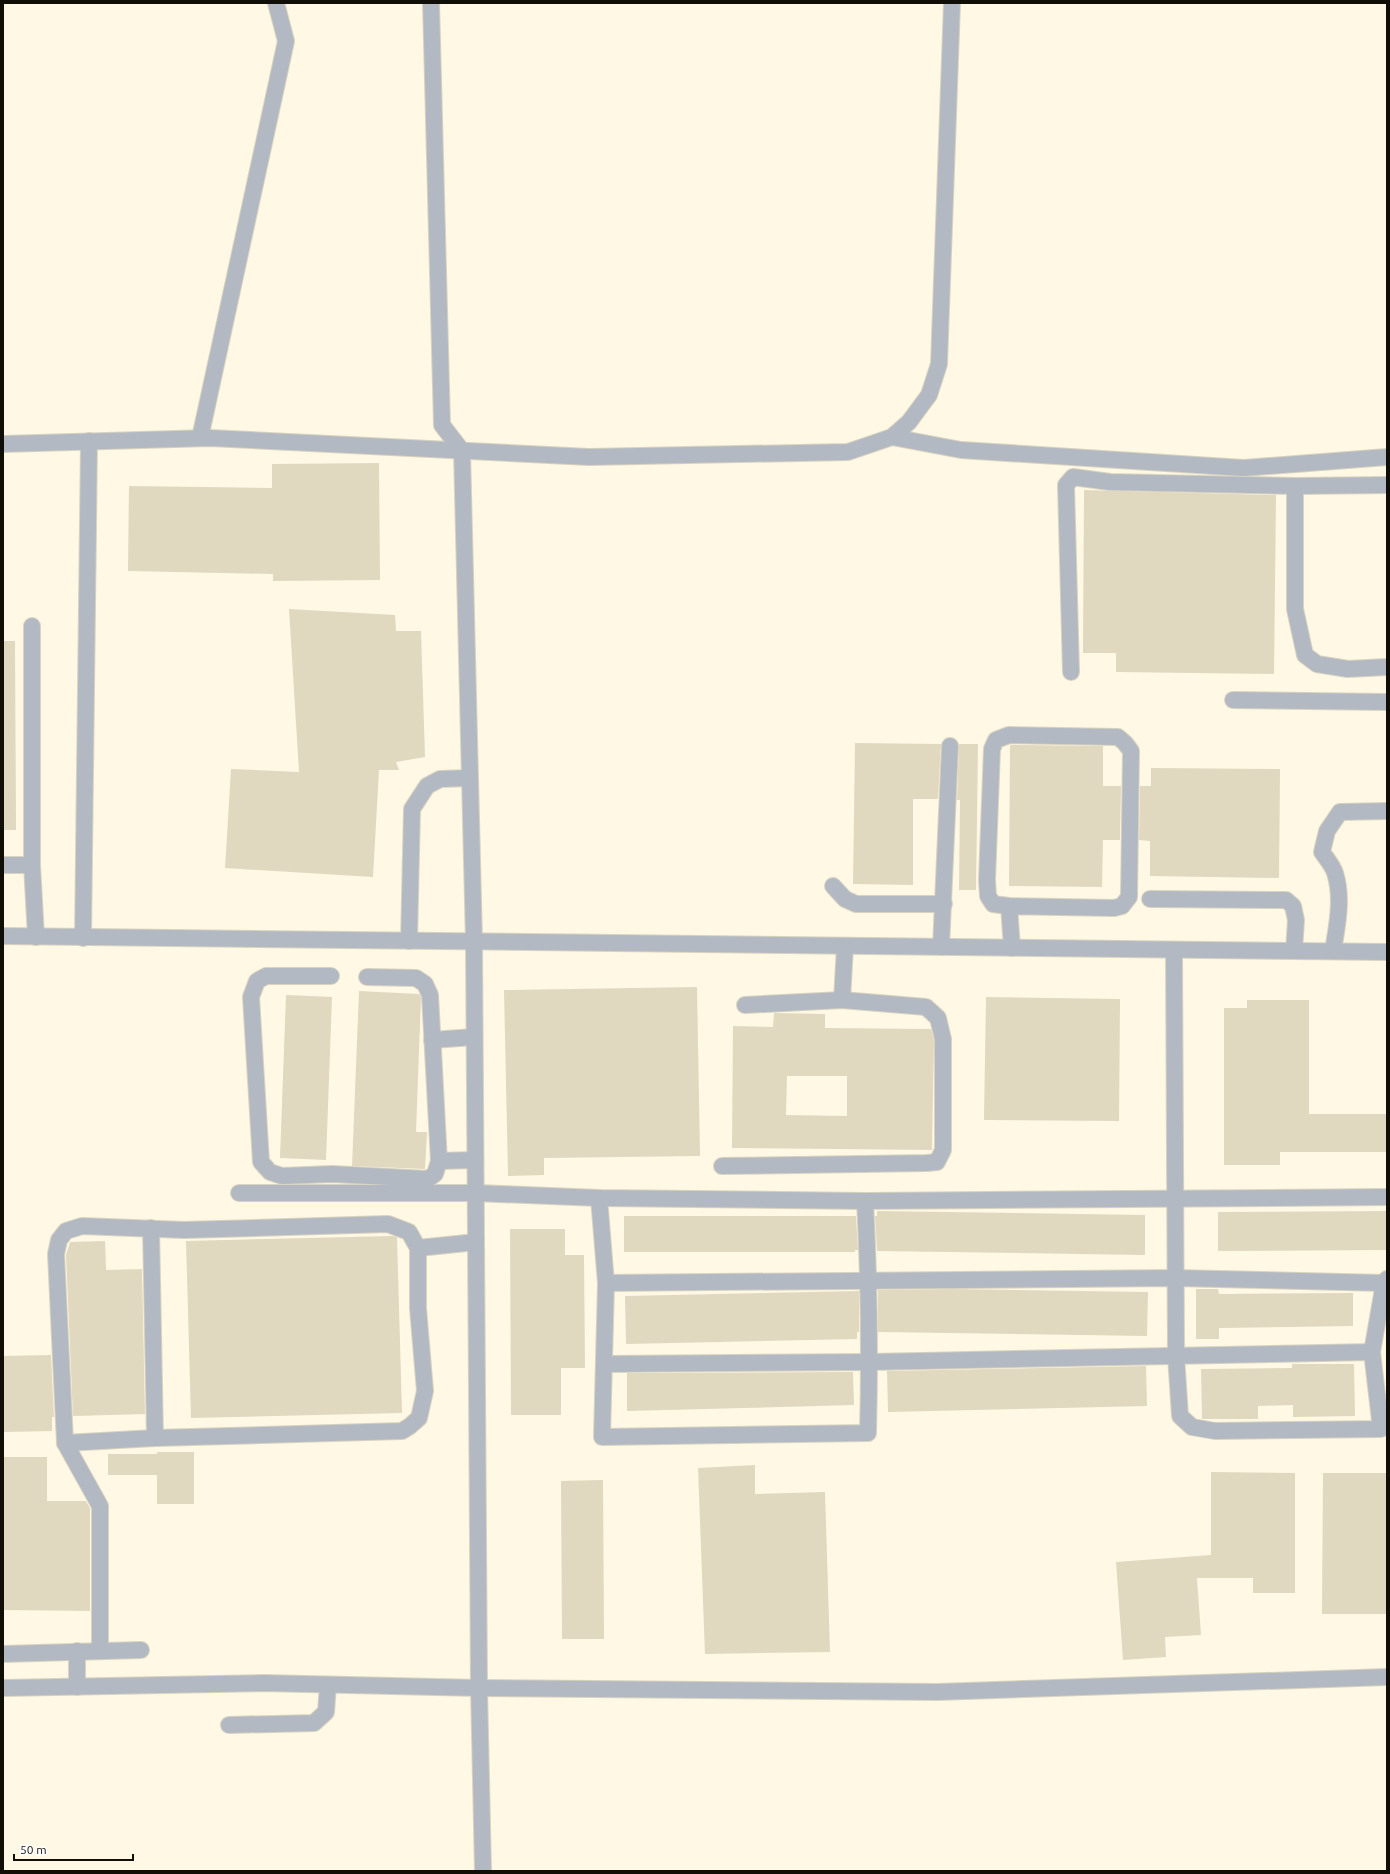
<svg xmlns="http://www.w3.org/2000/svg" width="1390" height="1874" viewBox="0 0 1390 1874" font-family="Ubuntu,sans-serif">
<style>
.building{fill:#e0d8bf;fill-rule:evenodd}
.lines{fill:none;stroke-linecap:round;stroke-linejoin:round}
.minor-casing{stroke:#d9d3c0;stroke-width:18}
.minor{stroke:#b2b9c2;stroke-width:16}
</style>
<rect width="100%" height="100%" fill="#fff8e4"/>
<!-- building -->
<g class="building">
<polygon points="379,463 380,580 273,581 273,574 128,571 129,486 272,488 272,464"/>
<polygon points="1084,490 1276,495 1274,674 1116,672 1116,653 1083,653"/>
<polygon points="289,609 395,615 396,631 421,631 425,757 396,762 399,770 379,770 373,877 225,868 231,769 299,772"/>
<polygon points="3,641 15,641 16,830 3,830"/>
<polygon points="855,743 941,744 938,799 913,799 913,885 853,884"/>
<polygon points="959,744 978,744 976,890 959,890 960,800 957,800"/>
<polygon points="1010,745 1103,746 1103,786 1121,786 1120,840 1103,840 1102,887 1009,886"/>
<polygon points="1151,768 1280,769 1279,878 1150,876 1150,841 1139,840 1140,786 1151,786"/>
<polygon points="697,987 700,1156 544,1158 544,1175 508,1176 504,990"/>
<polygon points="359,991 419,994 421,997 416,1132 427,1132 425,1169 352,1166"/>
<polygon points="286,995 332,997 326,1160 280,1158"/>
<polygon points="986,997 1120,999 1119,1121 984,1120"/>
<polygon points="1247,1000 1309,1000 1309,1114 1387,1114 1387,1152 1280,1152 1280,1165 1224,1165 1224,1008 1247,1008"/>
<path d="M774,1013L825,1014V1028L931,1029L934,1040L932,1150L732,1148L733,1026L773,1027ZM787,1076H847V1116L786,1115Z"/>
<polygon points="877,1211 1145,1215 1145,1255 877,1251 875,1216 877,1216"/>
<polygon points="1387,1211 1387,1250 1218,1251 1218,1212"/>
<polygon points="624,1216 856,1216 858,1250 855,1250 855,1252 624,1252"/>
<polygon points="510,1229 565,1229 565,1255 584,1255 585,1368 561,1368 561,1415 511,1415"/>
<polygon points="393,1236 397,1237 402,1413 191,1418 186,1241"/>
<polygon points="105,1241 106,1270 142,1269 145,1414 73,1416 66,1255 70,1242"/>
<polygon points="953,1289 1148,1292 1147,1336 878,1332 878,1290"/>
<polygon points="1196,1289 1218,1289 1219,1294 1353,1293 1353,1326 1219,1328 1219,1339 1196,1339"/>
<polygon points="859,1291 859,1332 857,1332 857,1339 626,1344 625,1296"/>
<polygon points="51,1355 54,1417 52,1417 52,1431 3,1432 3,1356"/>
<polygon points="1292,1364 1354,1364 1355,1416 1293,1417 1293,1405 1258,1406 1258,1419 1202,1419 1201,1369 1292,1368"/>
<polygon points="1146,1366 1147,1406 888,1412 887,1371"/>
<polygon points="853,1372 854,1405 627,1411 627,1373"/>
<polygon points="157,1452 194,1452 194,1504 157,1504 157,1475 108,1475 108,1454 157,1454"/>
<polygon points="4,1457 47,1457 47,1501 86,1501 90,1508 90,1611 3,1610"/>
<polygon points="755,1465 755,1494 825,1492 830,1652 705,1654 698,1468"/>
<polygon points="1211,1472 1295,1473 1295,1593 1253,1593 1253,1578 1197,1578 1201,1635 1165,1637 1166,1657 1123,1660 1116,1562 1211,1555"/>
<polygon points="1323,1473 1387,1473 1387,1614 1322,1614"/>
<polygon points="603,1480 604,1639 562,1639 561,1481"/>
</g>
<g class="lines">
<!-- minor casing -->
<g class="minor-casing">
<g id="minor">
<polyline points="431,3 442,425 462,451 474,942 479,1688 483,1871"/>
<polyline points="892,437 961,450 1244,468 1387,457"/>
<polyline points="200,438 286,41 276,3"/>
<polyline points="3,444 210,438 589,457 848,452 892,437 909,422 929,395 939,364 952,3"/>
<polyline points="1295,486 1295,609 1305,655 1317,664 1348,669 1387,667"/>
<polyline points="32,626 32,865 36,937"/>
<polyline points="1071,672 1066,485 1073,477 1110,482 1295,486 1387,485"/>
<polyline points="1233,700 1387,702"/>
<polyline points="3,865 32,865"/>
<polyline points="833,886 845,899 856,904 944,904"/>
<polyline points="1150,899 1286,900 1293,906 1296,920 1294,951"/>
<polyline points="1009,906 1114,908 1122,906 1129,897 1131,751 1125,743 1118,737 1009,735 996,740 992,749 987,880 988,896 993,904 1009,906 1012,948"/>
<polyline points="3,936 1387,952"/>
<polyline points="83,938 89,441"/>
<polyline points="409,941 412,809 427,786 440,779 470,778"/>
<polyline points="941,947 950,746"/>
<polyline points="1174,950 1176,1356 1180,1416 1192,1427 1215,1431 1381,1429 1372,1352 1384,1283 1387,1279"/>
<path d="M1333,951C1337,926 1343,898 1335,873C1333,866 1326,858 1322,852L1327,831L1340,812L1387,811"/>
<polyline points="331,976 266,976 257,981 251,997 261,1162 270,1172 282,1176 332,1174 428,1179 435,1174 439,1161 430,995 425,984 416,978 367,977"/>
<polyline points="842,1000 845,946"/>
<polyline points="432,1040 474,1037"/>
<polyline points="439,1161 475,1160"/>
<polyline points="722,1166 927,1163 937,1162 943,1150 943,1039 938,1018 926,1007 842,1000 745,1005"/>
<polyline points="239,1193 476,1193 599,1198 865,1201 1387,1197"/>
<path d="M599,1198L606,1283L602,1437L868,1433C870,1355 869,1278 865,1201"/>
<polyline points="151,1228 155,1438"/>
<polyline points="606,1283 1175,1278 1384,1283"/>
<polyline points="605,1364 870,1362 1372,1352"/>
<polyline points="65,1443 155,1438 402,1431 410,1426 419,1418 425,1391 418,1308 418,1248"/>
<polyline points="100,1650 100,1506 65,1443 56,1254 59,1240 66,1231 82,1226 184,1230 388,1224 409,1232 418,1248 476,1242"/>
<polyline points="77,1651 77,1687"/>
<polyline points="3,1654 141,1650"/>
<polyline points="3,1688 263,1683 479,1688 937,1692 1387,1677"/>
<polyline points="229,1725 314,1723 326,1712 328,1685"/>
</g>
</g>
<!-- minor -->
<use href="#minor" class="minor"/>
</g>
<!-- border -->
<rect width="1390" height="1874" fill="none" stroke="#100e06" stroke-width="8"/>
<!-- scale -->
<path d="M14 1854v6h119v-6" fill="none" stroke="#100e06" stroke-width="2"/>
<text x="20" y="1854" font-size="12" fill="#100e06" stroke="#ffffff" stroke-width="3" paint-order="stroke">50 m</text>
</svg>
